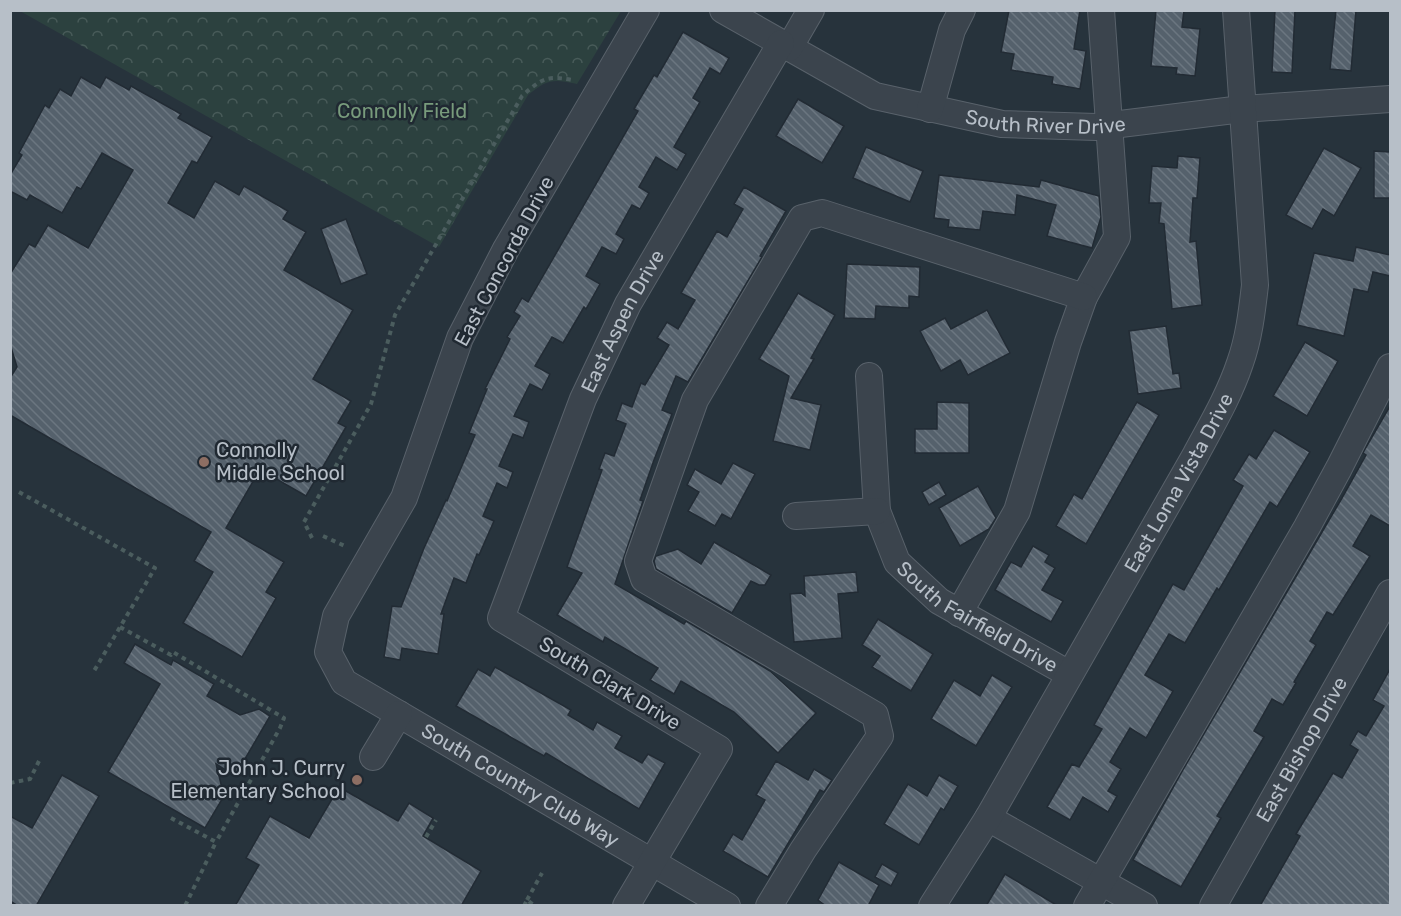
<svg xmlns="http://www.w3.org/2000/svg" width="1401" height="916" viewBox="0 0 1401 916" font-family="Rubik,sans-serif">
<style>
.forest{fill:url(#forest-crowns)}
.building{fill:url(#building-back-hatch);stroke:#222b34;stroke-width:1.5}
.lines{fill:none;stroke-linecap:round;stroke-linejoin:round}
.minor-casing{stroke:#59626b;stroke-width:28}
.path{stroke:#4b5d5e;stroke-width:4;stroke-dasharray:4.5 4.5;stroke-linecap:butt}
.minor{stroke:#3b444d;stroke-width:26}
.education-dot{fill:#8d6e63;stroke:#202932;stroke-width:2}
.labels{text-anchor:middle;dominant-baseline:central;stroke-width:5;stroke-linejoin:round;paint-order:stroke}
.park-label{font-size:20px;fill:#789b7c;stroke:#202932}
.street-label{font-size:20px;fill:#b7bfc8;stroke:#202932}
.poi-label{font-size:20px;fill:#b7bfc8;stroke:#202932;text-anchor:start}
</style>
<defs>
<pattern id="forest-crowns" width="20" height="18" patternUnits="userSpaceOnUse" patternTransform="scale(1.5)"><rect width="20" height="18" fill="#2c413f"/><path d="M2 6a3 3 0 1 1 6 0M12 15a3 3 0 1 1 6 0" fill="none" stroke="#485b59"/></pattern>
<pattern id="building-back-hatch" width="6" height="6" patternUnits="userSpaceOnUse" patternTransform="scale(1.5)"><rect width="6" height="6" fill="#55616c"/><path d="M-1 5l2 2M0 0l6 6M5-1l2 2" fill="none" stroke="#6b7680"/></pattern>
</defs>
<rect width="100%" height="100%" fill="#27333c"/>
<!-- forest -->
<path class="forest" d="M20,11L621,10V11L577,84C552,79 548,79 528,95L439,247Z"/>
<!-- building -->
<g class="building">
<polygon points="1009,10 1080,10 1074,49 1086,51 1080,89 1052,84 1053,77 1011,70 1014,54 1001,52"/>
<polygon points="1156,10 1184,10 1182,27 1200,29 1195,76 1176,74 1177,68 1151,66"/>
<polygon points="1275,10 1295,10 1292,73 1272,72"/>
<polygon points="1336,10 1356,10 1351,71 1330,69"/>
<polygon points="683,32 729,58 720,74 710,68 693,98 700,102 674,147 686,154 677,170 656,157 639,187 649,193 640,209 632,205 616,234 624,239 616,254 602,247 586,276 600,284 586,309 584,307 563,343 552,337 535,366 550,374 542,390 530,384 514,416 529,422 523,438 513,434 499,466 513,472 507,488 497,483 483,516 494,521 479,555 477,554 466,583 454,578 441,614 444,614 438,654 402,648 400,660 384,657 392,606 401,607 424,548 446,500 447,501 475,435 469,433 487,389 485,389 510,339 507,337 520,316 514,312 522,298 528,302 638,111 634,109 654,75 657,77"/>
<polygon points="81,77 100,88 106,77 129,90 131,86 181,114 178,118 212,137 197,163 192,161 168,203 194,218 215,181 239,195 244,186 288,211 283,219 306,232 284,270 353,310 313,379 351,401 338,423 346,427 306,496 261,470 259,471 226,528 284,562 266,592 276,598 242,657 183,623 213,572 194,561 211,532 10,415 10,378 17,367 10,344 10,274 29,244 35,247 48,225 88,248 133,170 102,153 81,189 77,187 62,213 30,195 27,200 10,191 10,175 22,155 19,153 45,105 49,108 60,89 71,96"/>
<polygon points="798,99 844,126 822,163 776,136"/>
<polygon points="866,147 923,171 910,202 853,178"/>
<polygon points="1324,148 1361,168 1334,216 1323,209 1312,229 1286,215"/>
<polygon points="1374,151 1390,152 1390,198 1374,198"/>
<polygon points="1178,156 1200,158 1197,198 1193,198 1190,242 1196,241 1202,305 1172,309 1164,224 1159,223 1161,203 1149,203 1152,166 1177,168"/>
<polygon points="939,175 1039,187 1041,180 1099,196 1101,217 1092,248 1047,236 1056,205 1017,195 1015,215 983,211 980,230 948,227 949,220 934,218"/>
<polygon points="744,187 786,211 760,256 762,257 688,382 676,376 662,410 672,414 654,460 640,500 643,501 615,584 684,624 686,621 770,671 816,713 778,753 734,712 681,681 674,694 650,680 658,668 605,637 603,642 557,615 582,573 567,567 602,470 599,469 605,453 614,456 626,424 616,420 622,403 632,407 641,383 645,385 669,345 657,338 667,322 678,329 695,300 681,293 717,231 727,237 743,209 734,204"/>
<polygon points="346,219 367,274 341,284 321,229"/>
<polygon points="1356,247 1390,255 1390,276 1373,272 1368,292 1354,289 1344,336 1297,325 1314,253 1353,261"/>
<polygon points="847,264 920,267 919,297 909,296 909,308 876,306 875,319 844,318"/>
<polygon points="798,293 835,315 811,358 814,359 791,398 821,405 810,450 773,441 789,376 759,359"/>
<polygon points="987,310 1010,353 968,375 960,360 941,371 920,331 945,318 951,329"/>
<polygon points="1166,326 1173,374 1179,373 1181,388 1138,394 1129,331"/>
<polygon points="1305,342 1338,361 1307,416 1273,396"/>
<polygon points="937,402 969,403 969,453 915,453 915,429 937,429"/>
<polygon points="1137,402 1159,415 1086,544 1056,526 1074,494 1082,499"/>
<polygon points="1390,406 1390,526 1371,515 1353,546 1370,556 1333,615 1327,612 1310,641 1316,645 1294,682 1296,683 1283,705 1272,699 1254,731 1264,737 1217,816 1221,818 1181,887 1133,860 1184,768 1342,498 1366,455 1363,453 1365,449"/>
<polygon points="1274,430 1310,452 1277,507 1270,502 1219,590 1217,588 1185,643 1169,634 1145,675 1173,691 1146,738 1130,728 1110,762 1121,769 1108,791 1117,796 1108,812 1083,797 1070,820 1047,807 1072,764 1079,767 1102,729 1094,725 1173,584 1184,590 1243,486 1233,480 1249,454 1256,459"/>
<polygon points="733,463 755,474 731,519 722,514 715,526 688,511 699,492 687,485 695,469 721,484"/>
<polygon points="939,482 946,495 929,505 922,492"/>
<polygon points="978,486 996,518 989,529 960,546 939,508"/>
<polygon points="714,542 771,575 765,585 759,585 751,581 732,613 656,569 654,561 656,556 678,549 701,564"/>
<polygon points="1033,546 1049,555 1045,562 1055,568 1042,590 1063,601 1051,622 995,590 1011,562 1021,567"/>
<polygon points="856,572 858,592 838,594 842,638 794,642 790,594 801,593 805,596 804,576"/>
<polygon points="878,619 933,654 911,691 872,667 880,656 862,645"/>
<polygon points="135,644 171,665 173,660 214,684 207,696 240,715 259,709 270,716 235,776 216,764 224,796 205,828 108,772 160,684 124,663"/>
<polygon points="495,667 571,710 568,715 593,730 597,722 622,736 615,748 642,763 648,754 665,763 639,809 546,753 544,756 456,706 478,669 490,676"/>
<polygon points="1390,669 1390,906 1260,906 1300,836 1296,834 1333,773 1342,778 1358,750 1350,745 1358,731 1366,736 1384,706 1373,700"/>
<polygon points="992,675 1012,687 976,746 931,719 954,680 980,696"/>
<polygon points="776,761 808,780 814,769 832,780 824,792 820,790 768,877 723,851 733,834 742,840 765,800 756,795"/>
<polygon points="62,775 99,796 36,906 18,906 10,901 10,816 32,828"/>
<polygon points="939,775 958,786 944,810 941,808 919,845 884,824 908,784 927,796"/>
<polygon points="339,787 398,821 409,803 433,818 423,836 481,871 461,906 235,906 259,865 246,858 270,816 309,838"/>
<polygon points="839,862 879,885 868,906 826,906 818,900"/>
<polygon points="882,864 898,873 891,886 875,877"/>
<polygon points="1005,874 1058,906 986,906"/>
</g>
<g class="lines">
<!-- minor casing -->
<g class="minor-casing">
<g id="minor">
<path id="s1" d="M646,10L506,249L460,338L404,498L336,616L328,652L344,682L727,906"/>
<path id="s2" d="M723,10L875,96L1002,124L1096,127L1242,109L1390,99"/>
<polyline points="789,48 811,10"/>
<polyline points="930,109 952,30 962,10"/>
<path id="s3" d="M869,376L877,511L897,562L939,601L1069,674"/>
<polyline points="796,516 877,511"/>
<polyline points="959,613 1017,511 1068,342 1084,297 1117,237 1101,10"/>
<polyline points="373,757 399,714"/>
<polyline points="988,818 1144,906"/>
<path id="s4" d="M626,906L719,749L501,618L583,399L628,304L781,43"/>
<polyline points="769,906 803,850 880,736 875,715 644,579 638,561 695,400 802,218 822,213 1084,297"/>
<path id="s5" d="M932,906L988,818L1195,456C1211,426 1229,396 1240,363C1249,338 1252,311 1255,285L1236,10"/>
<polyline points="1087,906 1307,527 1339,468 1390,367"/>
<path id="s6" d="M1213,906L1390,593"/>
</g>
</g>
<!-- path -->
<g class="path">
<polyline points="19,492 155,568 94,671"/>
<polyline points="323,536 345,546"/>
<path d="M312,538L304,522L371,404L395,315L522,96C541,79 547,75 572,80"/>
<polyline points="120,627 171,655 173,652 284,718 280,728 216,842"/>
<polyline points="10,783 30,779 40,759"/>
<polyline points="171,818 216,842 185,906"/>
<polyline points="426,837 436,820"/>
<polyline points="527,900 542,873"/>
<polyline points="524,906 527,900 535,906"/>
</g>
<!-- minor -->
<use href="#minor" class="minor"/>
</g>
<!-- markers -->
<g class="education-dot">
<circle cx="204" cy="462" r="6"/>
<circle cx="357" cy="780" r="6"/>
</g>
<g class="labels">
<!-- park labels -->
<g class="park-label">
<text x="402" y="111">Connolly Field</text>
</g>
<!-- street labels -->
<g class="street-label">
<text stroke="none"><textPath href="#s2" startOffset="348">South River Drive</textPath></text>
<text transform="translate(504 261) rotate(-62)">East Concorda Drive</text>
<text stroke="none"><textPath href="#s4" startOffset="758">East Aspen Drive</textPath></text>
<text stroke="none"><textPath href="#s5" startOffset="490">East Loma Vista Drive</textPath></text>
<text stroke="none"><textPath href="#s3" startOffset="288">South Fairfield Drive</textPath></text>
<text transform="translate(610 683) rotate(31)">South Clark Drive</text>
<text stroke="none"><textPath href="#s6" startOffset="180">East Bishop Drive</textPath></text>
<text stroke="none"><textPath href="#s1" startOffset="958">South Country Club Way</textPath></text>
</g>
<!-- poi labels -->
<g class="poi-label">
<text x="216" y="450">Connolly<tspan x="216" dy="23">Middle School</tspan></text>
<text x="345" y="768" text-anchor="end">John J. Curry<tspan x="345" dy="23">Elementary School</tspan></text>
</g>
</g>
<!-- border -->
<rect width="1401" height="916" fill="none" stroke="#b7bfc8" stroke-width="24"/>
</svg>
